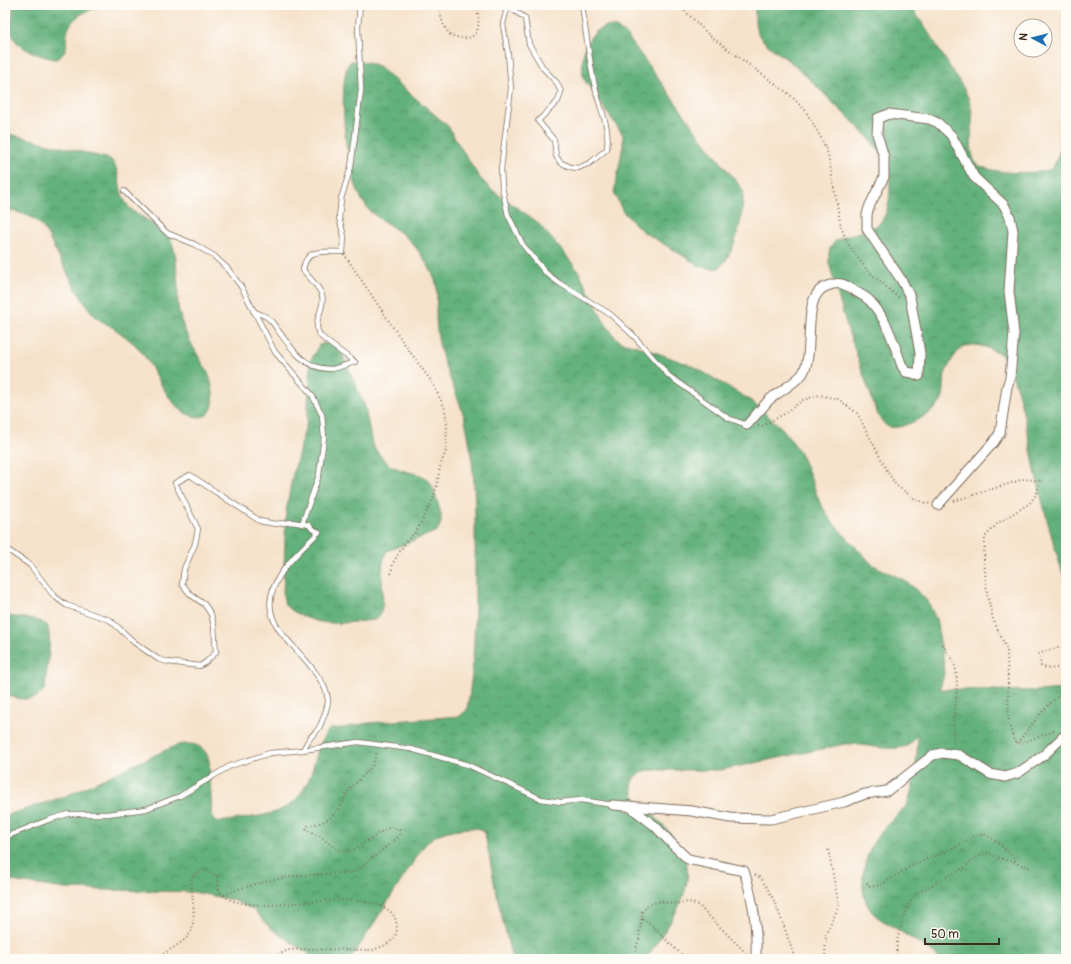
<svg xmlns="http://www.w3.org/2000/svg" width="1071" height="964" viewBox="0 0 1071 964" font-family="Pangolin,sans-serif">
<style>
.forest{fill:url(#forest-crowns);stroke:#4f6e4c}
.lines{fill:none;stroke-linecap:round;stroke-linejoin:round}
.lane-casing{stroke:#7c6a5a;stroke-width:6}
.street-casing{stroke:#7c6a5a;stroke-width:11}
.path{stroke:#7c6a5a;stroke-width:2;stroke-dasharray:1 3;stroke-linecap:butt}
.lane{stroke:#fff;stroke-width:4.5}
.street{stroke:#fff;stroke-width:9}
</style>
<defs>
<pattern id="forest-crowns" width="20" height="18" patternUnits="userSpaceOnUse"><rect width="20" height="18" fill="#63b17b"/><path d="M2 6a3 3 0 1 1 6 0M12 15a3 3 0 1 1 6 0" fill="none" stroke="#539064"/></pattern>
</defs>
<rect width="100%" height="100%" fill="#fdfcf7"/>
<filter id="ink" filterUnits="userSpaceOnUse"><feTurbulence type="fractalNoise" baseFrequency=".025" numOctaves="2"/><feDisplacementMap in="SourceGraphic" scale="8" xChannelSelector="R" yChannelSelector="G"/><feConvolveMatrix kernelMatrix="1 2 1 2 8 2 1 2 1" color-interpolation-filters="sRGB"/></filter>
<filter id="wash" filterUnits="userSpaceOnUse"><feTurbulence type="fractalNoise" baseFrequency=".012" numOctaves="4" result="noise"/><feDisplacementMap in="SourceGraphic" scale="16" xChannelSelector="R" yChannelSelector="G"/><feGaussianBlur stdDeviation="0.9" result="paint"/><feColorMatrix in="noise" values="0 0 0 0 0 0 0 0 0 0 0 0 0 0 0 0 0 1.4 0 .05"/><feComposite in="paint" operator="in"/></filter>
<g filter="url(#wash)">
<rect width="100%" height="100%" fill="#f6e2ca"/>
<!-- forest -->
<g class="forest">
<path d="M13,5H102C91,10 76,14 70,25C62,38 73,51 56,59C44,58 15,48 12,34C10,25 13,14 13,5Z"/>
<path d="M755,5H910C924,25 937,46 950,67C958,80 968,92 971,107C975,122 966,153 977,164C989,174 1038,175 1052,169C1060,155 1063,138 1066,121V584C1055,550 1045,514 1037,479C1031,455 1018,365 999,353C996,351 991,350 988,348C970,342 962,344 952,360C950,364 947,369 945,374C943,383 946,394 940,403C934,413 898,433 887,426C882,423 879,416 876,411L847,327L829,263C829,257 828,251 832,245C836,239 843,237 850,235C858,232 868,230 876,226C891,216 891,188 889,172C885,148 847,117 830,100C818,88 806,75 793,64C783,55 763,45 757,32C754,24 755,14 755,5Z"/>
<path d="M607,26L614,27L625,33L700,136L743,190C744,214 737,251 719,268L712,269L700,266L642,231L623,212L614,193L623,146V135L583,78C581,57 584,33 607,26Z"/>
<path d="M351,61L367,62L378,66L448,126L456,140L479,177L492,190L536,221L565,254L579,272L603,320L615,337L621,342L638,346L693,366L750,400L783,429L799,451L807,468L820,503L832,522L873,565L902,579L916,589L928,602L936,619L943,657L944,674L940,689L1036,691L1066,689V959H940C926,946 908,937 892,926C887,923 881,920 876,916C855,898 862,862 875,840C881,829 898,815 906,806C914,792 918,751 918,734C916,737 913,741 910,744C898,754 862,743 845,744L721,770H646C632,776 630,781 634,796C649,811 678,837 685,857C697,893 664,930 646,959H512L495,887L485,834L483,830C473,825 445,830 435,836C431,839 427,843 423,847L354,954L350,959H316L269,927L254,910L233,900L194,892L65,889L5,880V816L66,796L175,746C190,742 204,743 209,760L212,814L214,820L220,822C266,814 299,819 314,764C318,751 320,738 330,729L343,728L368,723L460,716L467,710C475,665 475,620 475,575C475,524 477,471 465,420C459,397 447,375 441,352C438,340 436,326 436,314C436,303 439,290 435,280C429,265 419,250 408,239C395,226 376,220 365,205C355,190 351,167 347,149C344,134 339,70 351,61Z"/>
<path d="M5,133L110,159C122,170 117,189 126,203C136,219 165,225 170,238C177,252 177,273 178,288C178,296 177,305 179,312C183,332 196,352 206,369C214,384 222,423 193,416C168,410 156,369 140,350C132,341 121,333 112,327C106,323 99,321 94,315C79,298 65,268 54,248C50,240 45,228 38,222C29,214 16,212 5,209Z"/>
<path d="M325,343L340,349L365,407L372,444L377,452L390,466L405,471L420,475L427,479L433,487L441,514V523L437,531L387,551C376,569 388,603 379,616C378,618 376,619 374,620C360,621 345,624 330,623C316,623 296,615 285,605L283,595L286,511L292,478L307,421L311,360L319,345Z"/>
<path d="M5,616L34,619L47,625C53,638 46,672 45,688C36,704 20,699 5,695Z"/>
</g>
</g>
<g filter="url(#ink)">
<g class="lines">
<!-- lane casing -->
<g class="lane-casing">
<g id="lane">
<path d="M582,5C586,32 589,60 595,87C600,110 610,124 607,149L590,163L578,168L570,167L560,162L556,156L554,140L538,121L558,101L561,92L557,83L543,68L529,44L525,18L509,7L506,12L503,24L508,54L511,88L501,169L502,187L508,215L523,245L546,273L559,283L610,314L633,335L669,376L728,418L747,425"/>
<polyline points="124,191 167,233 194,244 214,256 228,269 242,288 275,352 312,395 322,415 324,437 319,475 302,524"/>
<path d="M253,311L267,317L272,322C287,342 302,370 331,369C339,368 347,364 355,362C348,357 322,339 319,334C312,320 326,308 322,295C320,288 308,276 303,270C306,247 325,252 343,252L344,236L339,218L341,199L351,167L361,90L358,27L360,5"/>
<path d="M5,548L30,565L54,596L66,605L110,620L135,643L158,659L168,662L200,666L206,662L216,652L214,626L211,614L204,604L191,595L182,584L184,569L195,544L198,529L175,483L190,475L260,521L275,524L292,522L309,525L312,529L319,532C294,557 251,592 280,631C290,644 302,655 312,668C319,678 327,687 328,700C328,707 322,722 319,728C316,733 311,735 309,740C306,743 305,747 303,750"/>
<polyline points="5,837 48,820 68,814 107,814 146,809 180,796 230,766 270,753 303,750 358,742 411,749 468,765 541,799 561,802 581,800 613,805"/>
</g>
</g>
<!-- street casing -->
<g class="street-casing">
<g id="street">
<path d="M747,425C754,417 762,408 769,400C778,392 797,382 803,373C816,351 800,295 827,286C840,281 844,284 855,291C860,294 866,297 870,301C887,319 894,344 902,366L906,372L913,373L919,376L920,353L910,297L902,281L867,229V214L870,205L884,177V157L877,134L878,118L889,114L929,119L938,123L951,135L974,177L1004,205L1010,217L1013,231L1009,291L1014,333L1010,378L1007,387L1000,433L993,443L938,505"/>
<polyline points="613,805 692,811 730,818 771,819 844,802 865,794 887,791 933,755 942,753 959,755 990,774 1005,777 1018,773 1044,755 1066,734"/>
<path d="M629,806L655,826L673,845L688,859L744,871C754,902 757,926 756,959"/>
</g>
</g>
<!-- path -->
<g class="path">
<path d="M437,5L444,26L450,35C455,36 461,39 466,38C483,37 478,16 477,5"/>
<polyline points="679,5 710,36 789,94 805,110 821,138 828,154 841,227 848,244 867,270 900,299"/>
<polyline points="346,257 399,336 433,384 445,409 447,425 446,451 440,466 438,480 433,500 416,532 406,541 393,563 391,575"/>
<polyline points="758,426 762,426 784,414 803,400 819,395 838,399 857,413 889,474 896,485 915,499 923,502 930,504"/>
<polyline points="954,501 1024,479 1042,481 1039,484 1037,493 1030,503 998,523 985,537 984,559 987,594 993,619 1007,650 1009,724 1014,741 1022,743 1056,730"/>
<path d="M943,644C946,652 953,659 955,666C961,691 950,719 954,745"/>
<polyline points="1066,646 1049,650 1039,654 1041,666 1050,669 1066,666"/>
<path d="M1017,743C1032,725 1047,703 1066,690"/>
<path d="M755,875C771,880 789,942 795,959"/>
<path d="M867,883L870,887C888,884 894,875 908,868C925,859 942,854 959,845C968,841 972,834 984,835C994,836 1007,852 1015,859V862"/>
<path d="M224,895C266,877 305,874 351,873L357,870L396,839L400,834L399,830L391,827L379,833L355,849L346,852L338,850L319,836L306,830L307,826L323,822L331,817L339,809L348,791L372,767L377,752"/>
<polyline points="642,919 650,924 686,959"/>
<path d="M157,959C166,951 182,944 188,936C199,923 190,893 192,877L197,872L204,870L211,873L217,877L219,891C223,894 227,898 231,900C239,904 259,905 267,905C295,905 381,888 395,918C397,923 398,931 395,936C391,944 381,947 373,950L306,949L288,950L270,959"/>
<polyline points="633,959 639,939 642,912 648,905 661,901 671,904 689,902 698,905 747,954"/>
<polyline points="825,959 826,934 839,906 828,849"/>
<polyline points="896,959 897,941 903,918 914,895 965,867 972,860 986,853 1030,868"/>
</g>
<!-- lane -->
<use href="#lane" class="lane"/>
<!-- street -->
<use href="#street" class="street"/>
</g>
</g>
<!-- margin -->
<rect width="1071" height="964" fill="none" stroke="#fdfcf7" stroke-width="20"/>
<!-- north arrow -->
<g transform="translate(1033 38) rotate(277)"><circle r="19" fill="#fdfcf7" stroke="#afa8a0"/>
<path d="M0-3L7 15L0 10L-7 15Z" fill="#1f6fb2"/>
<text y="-6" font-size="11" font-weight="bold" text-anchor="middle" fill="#3b2a1e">N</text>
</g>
<!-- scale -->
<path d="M925 938v6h74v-6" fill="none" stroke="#3b2a1e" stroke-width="2"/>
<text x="931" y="938" font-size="12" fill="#3b2a1e" stroke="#fdfcf7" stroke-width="3" paint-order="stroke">50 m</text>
</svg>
